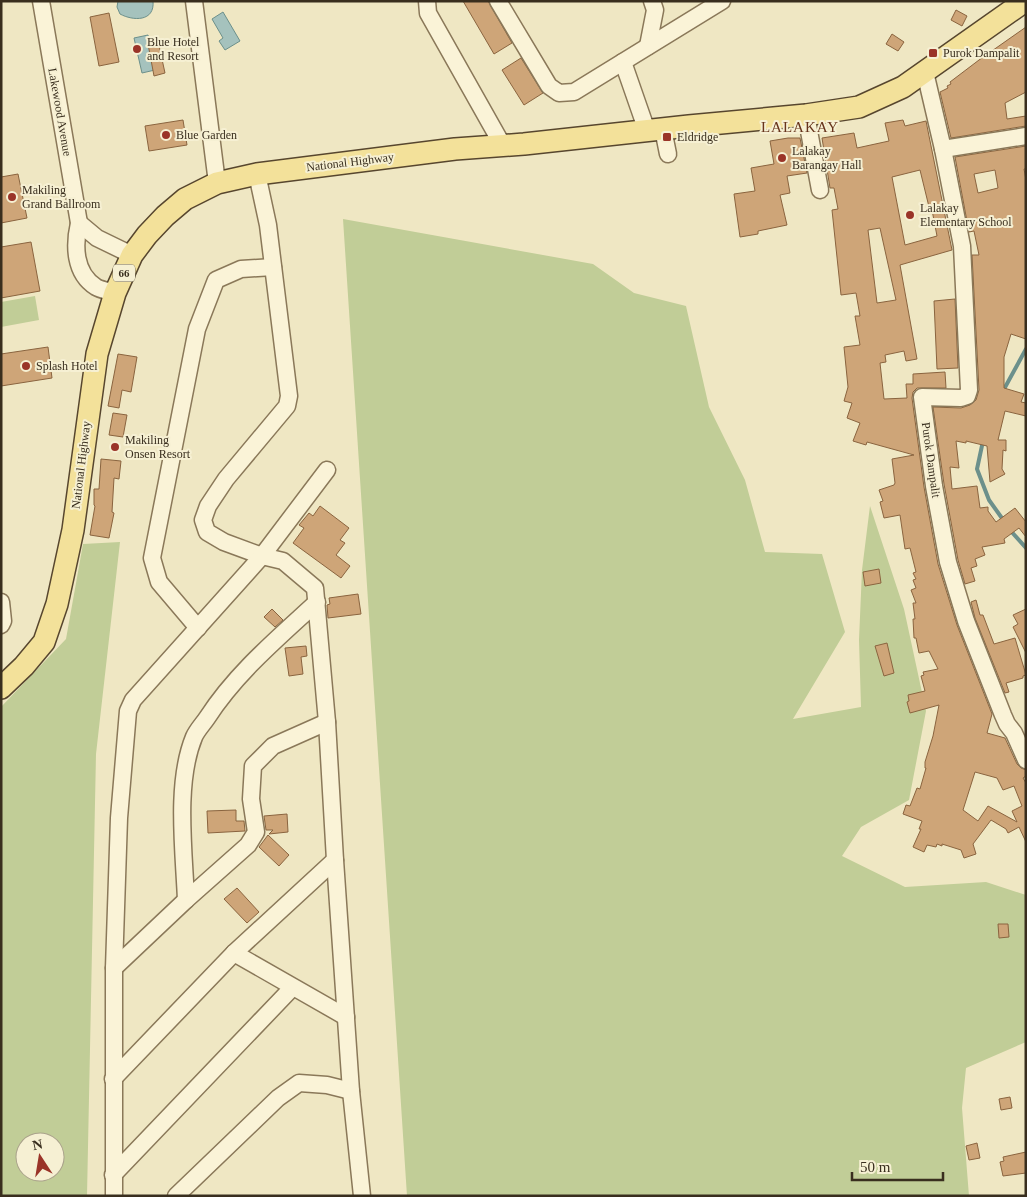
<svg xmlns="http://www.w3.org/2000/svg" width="1027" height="1197" viewBox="0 0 1027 1197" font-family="'Times New Roman',serif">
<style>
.green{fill:#c1cd97;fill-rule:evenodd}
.water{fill:#a5c2bd;stroke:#6c908b}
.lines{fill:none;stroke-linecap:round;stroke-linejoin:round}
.stream{stroke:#6c908b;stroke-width:4}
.building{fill:#cea578;stroke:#8a643f;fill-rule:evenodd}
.minor-casing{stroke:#8a7859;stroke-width:19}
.major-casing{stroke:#57462e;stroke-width:24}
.minor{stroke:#faf3d7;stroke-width:16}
.major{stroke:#f3e19a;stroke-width:21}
.poi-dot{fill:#9a3428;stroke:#f6f0d3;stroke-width:2}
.labels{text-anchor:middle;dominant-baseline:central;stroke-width:4;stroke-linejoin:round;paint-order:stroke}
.shield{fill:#f6f0d3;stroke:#726854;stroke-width:1}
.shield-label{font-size:11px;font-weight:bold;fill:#392e1e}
.poi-label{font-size:12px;fill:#392e1e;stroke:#f6f0d3;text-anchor:start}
.street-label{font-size:12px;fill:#392e1e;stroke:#f6f0d3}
.quarter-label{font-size:15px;letter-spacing:1px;fill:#67341c;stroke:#f6f0d3}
</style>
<rect width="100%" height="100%" fill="#efe7c3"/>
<!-- green -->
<g class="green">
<polygon points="343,219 593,264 634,293 686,306 709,407 745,480 765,552 822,554 845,632 793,719 861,707 859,640 862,570 870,506 904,609 926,711 909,800 861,827 842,856 905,887 986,882 1026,895 1026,1042 966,1068 962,1108 969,1196 407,1196"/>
<polygon points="35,296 39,320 1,327 1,302"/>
<path d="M120,542L96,754L87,1196H1V707L66,639L83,544ZM25,1142H55V1172H25Z"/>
</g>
<!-- water -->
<g class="water">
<path d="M118,1H153C155,22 133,21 120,14L117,7Z"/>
<polygon points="223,12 240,41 225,50 219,41 223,38 212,19"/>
<polygon points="148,35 155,70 142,73 134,38"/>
</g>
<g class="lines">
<!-- stream -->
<g class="stream">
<polyline points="1003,391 1026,349"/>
<polyline points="983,441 977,469 989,500 1004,521"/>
<polyline points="1009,529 1026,548"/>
</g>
</g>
<!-- building -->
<g class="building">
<polygon points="463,1 488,1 512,43 494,54"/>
<polygon points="956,10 967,16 962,26 951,20"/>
<polygon points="109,13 119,62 99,66 90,17"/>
<polygon points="1026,27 1026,92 1005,103 1007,119 1026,116 1026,126 951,138 940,92 948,88 947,86 951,84 950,82 979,60"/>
<polygon points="892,34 904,42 898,51 886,44"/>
<polygon points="158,41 165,73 154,76 148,44"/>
<polygon points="521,58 543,93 524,105 502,70"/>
<polygon points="183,120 187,145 149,151 145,126"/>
<path d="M903,120L905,126L926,121L952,250L900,265L917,359L906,361L904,351L885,355L886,362L880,363L884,399L907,398L906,384H913V374L945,372L946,388H917L913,392L912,398L924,487L938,564L957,625L992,714L987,733L1005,738L1017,764L1021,768L1026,770V776L1023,778L1026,783V842L1019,827L1008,833L1006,829L991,820L973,844L976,854L964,858L961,850L942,844V846L937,844L936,847L927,845L924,852L913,847L921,829H919L922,821L903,814L906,805L910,806L917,788L920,789L926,768H925V762L933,736L939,705L910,713L907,702L909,701L908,695L925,691L921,676L924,675L923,672L938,669L929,651L919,653L916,638H914L913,619H915L913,603H916L911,590L916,588L913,580L916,579L913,573L916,572L910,548L905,549L900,515L884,518L880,502L883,501L879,490L894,485L895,483L892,459L914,455L867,442L866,445L853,441L860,423L847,418L852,403L844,401L848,387L844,347L860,345L855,316H860L856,293L841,295L832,210L838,209L834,188H830L822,138L854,133L857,148L889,141L885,123ZM920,170L930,211L932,210L937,236L905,245L892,177ZM880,228L896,300L877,303L868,230ZM975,772L997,778L1003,790L1014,786L1022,806L1012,811L1017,822L988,806L978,821L963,810Z"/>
<polygon points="788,138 800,138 807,173 787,176 790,193 780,195 787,225 758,231 758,234 740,237 734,194 755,191 751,168 774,164 770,141"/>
<path d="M1026,146V169H1024L1026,180V339L1011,334L1004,357V388L1024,394L1021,402L1026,403V416L1005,411L998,440H1006V451L1003,450L1002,469L1005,474L990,482L987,446L966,441V443L956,441L959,468L950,467L952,489L977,486L980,508L988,507V511L996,522L1015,508L1026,522V537L1019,528L1004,539L1005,543L982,547L985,555L975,559L977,566L971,568L975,581L965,584L958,560L944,484L933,407L961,408L970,405L976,400L979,390L972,255H979L974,231L969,232L955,157ZM995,170L998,188L978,193L974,174Z"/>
<polygon points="18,174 27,218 1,223 1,177"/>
<polygon points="31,242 40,291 1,298 1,247"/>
<polygon points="955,299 958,368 937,369 934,301"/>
<polygon points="48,347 52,378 1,386 1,354"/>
<polygon points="118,354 137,357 131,392 122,390 119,408 108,406"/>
<polygon points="113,413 127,415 123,437 109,435"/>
<polygon points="101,459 121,461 119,479 114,478 112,512 114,513 109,538 90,535 95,506 94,505 94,489 99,489"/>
<polygon points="320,506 349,528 340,540 345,543 336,555 350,566 341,578 293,543 304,528 299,525 309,513 313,516"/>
<polygon points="879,569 881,583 865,586 863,572"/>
<polygon points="358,594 361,614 328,618 327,605 330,604 329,598"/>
<polygon points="976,600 980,615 983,615 994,644 1015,638 1026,675 1023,676 1023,678 1006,683 1009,692 1005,693 975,618 971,602"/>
<polygon points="272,609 283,620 275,627 264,617"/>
<polygon points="1026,609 1026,653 1013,627 1018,624 1013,615"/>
<polygon points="887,643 894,673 884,676 875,646"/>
<polygon points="306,646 307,656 301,657 303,674 289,676 285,648"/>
<polygon points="236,810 236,821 244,821 245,831 208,833 207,811"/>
<polygon points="287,814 288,832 269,834 273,830 266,830 264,816"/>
<polygon points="268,835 289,855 279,866 259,847"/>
<polygon points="237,888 259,912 247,923 224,899"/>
<polygon points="998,924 1008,924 1009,937 999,938"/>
<polygon points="1010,1097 1012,1108 1001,1110 999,1099"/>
<polygon points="977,1143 980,1158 969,1160 966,1146"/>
<polygon points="1026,1152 1026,1173 1003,1176 1000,1162 1004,1161 1003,1157"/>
</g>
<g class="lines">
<!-- minor casing -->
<g class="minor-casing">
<g id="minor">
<path d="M41,1L79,223C74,245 74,273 96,287C101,290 109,291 115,293"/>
<polyline points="194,1 217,183"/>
<polyline points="427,1 428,13 503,146"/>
<polyline points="498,1 549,86 559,93 574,92 722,1"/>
<polyline points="648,46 655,10 652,1"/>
<polyline points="623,62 647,131"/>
<polyline points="925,72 943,149 962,246 969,390 967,396 961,398 922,397 934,486 948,562 966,621 1003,715 1007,724 1014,733 1026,760"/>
<polyline points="806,115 820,190"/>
<polyline points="663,129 668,154"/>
<polyline points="943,149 1026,136"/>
<polyline points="257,174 268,225 289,396 287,406 226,479 208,506 203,520 207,532 224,542 262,556 283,561 315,588 327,722 335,860 351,1091 362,1196"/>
<polyline points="79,223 97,238 132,255"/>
<polyline points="1,602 3,621 1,625"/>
<polyline points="198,628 159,582 152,558 197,329 216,280 241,269 273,267"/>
<path d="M186,900C184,851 175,783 194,737C197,730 203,724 207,718C236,673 278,638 317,602"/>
<polyline points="234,953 346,1017"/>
<polyline points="114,968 186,900 248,845 256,832 251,799 253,766 273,746 327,722"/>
<polyline points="113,1079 234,953 335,860"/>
<polyline points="113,1175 292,988"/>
<polyline points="114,1196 114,968 119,818 128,711 133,700 262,556 327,470"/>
<polyline points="176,1196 278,1098 299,1083 327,1085 351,1091"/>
</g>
</g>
<!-- major casing -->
<g class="major-casing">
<polyline id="major" points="1,688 24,666 44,642 57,604 73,530 97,354 115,293 132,255 147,235 165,216 185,199 217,183 257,174 455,149 524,144 689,126 806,115 859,107 903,87 1025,1"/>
</g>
<!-- minor -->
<use href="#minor" class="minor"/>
<!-- major -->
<use href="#major" class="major"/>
</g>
<!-- markers -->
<g class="poi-dot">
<circle cx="137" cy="49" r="5"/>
<rect x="928" y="48" width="10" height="10" rx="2.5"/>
<circle cx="166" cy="135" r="5"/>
<rect x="662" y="132" width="10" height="10" rx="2.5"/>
<circle cx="782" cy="158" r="5"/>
<circle cx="12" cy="197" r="5"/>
<circle cx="910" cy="215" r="5"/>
<circle cx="26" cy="366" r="5"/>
<circle cx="115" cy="447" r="5"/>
</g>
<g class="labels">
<!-- shield labels -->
<rect class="shield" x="113" y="264.5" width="22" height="17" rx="4"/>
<g class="shield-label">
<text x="124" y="273">66</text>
</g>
<!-- poi labels -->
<g class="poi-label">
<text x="147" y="42">Blue Hotel<tspan x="147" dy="14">and Resort</tspan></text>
<text x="943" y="53">Purok Dampalit</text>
<text x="176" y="135">Blue Garden</text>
<text x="677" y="137">Eldridge</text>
<text x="792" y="151">Lalakay<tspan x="792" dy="14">Barangay Hall</tspan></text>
<text x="22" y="190">Makiling<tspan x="22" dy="14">Grand Ballroom</tspan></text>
<text x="920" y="208">Lalakay<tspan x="920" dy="14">Elementary School</tspan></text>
<text x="36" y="366">Splash Hotel</text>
<text x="125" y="440">Makiling<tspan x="125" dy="14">Onsen Resort</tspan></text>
</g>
<!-- street labels -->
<g class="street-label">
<text transform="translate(60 112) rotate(80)">Lakewood Avenue</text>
<text transform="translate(350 162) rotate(-7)">National Highway</text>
<text transform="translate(931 460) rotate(82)">Purok Dampalit</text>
<text transform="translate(81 465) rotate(-83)">National Highway</text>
</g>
<!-- quarter labels -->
<g class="quarter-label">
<text x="800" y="127">LALAKAY</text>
</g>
</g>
<!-- border -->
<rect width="1027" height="1197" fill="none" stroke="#392e1e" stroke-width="5"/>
<!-- north arrow -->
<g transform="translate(40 1157) rotate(348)"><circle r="24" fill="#f6f0d3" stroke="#aaa28b"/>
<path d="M0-4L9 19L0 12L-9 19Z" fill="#9a3428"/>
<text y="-8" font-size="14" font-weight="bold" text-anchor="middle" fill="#392e1e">N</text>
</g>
<!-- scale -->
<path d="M852 1172v8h91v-8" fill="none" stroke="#392e1e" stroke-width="2.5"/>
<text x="860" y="1172" font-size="15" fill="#392e1e" stroke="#f6f0d3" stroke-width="4" paint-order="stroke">50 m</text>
</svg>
